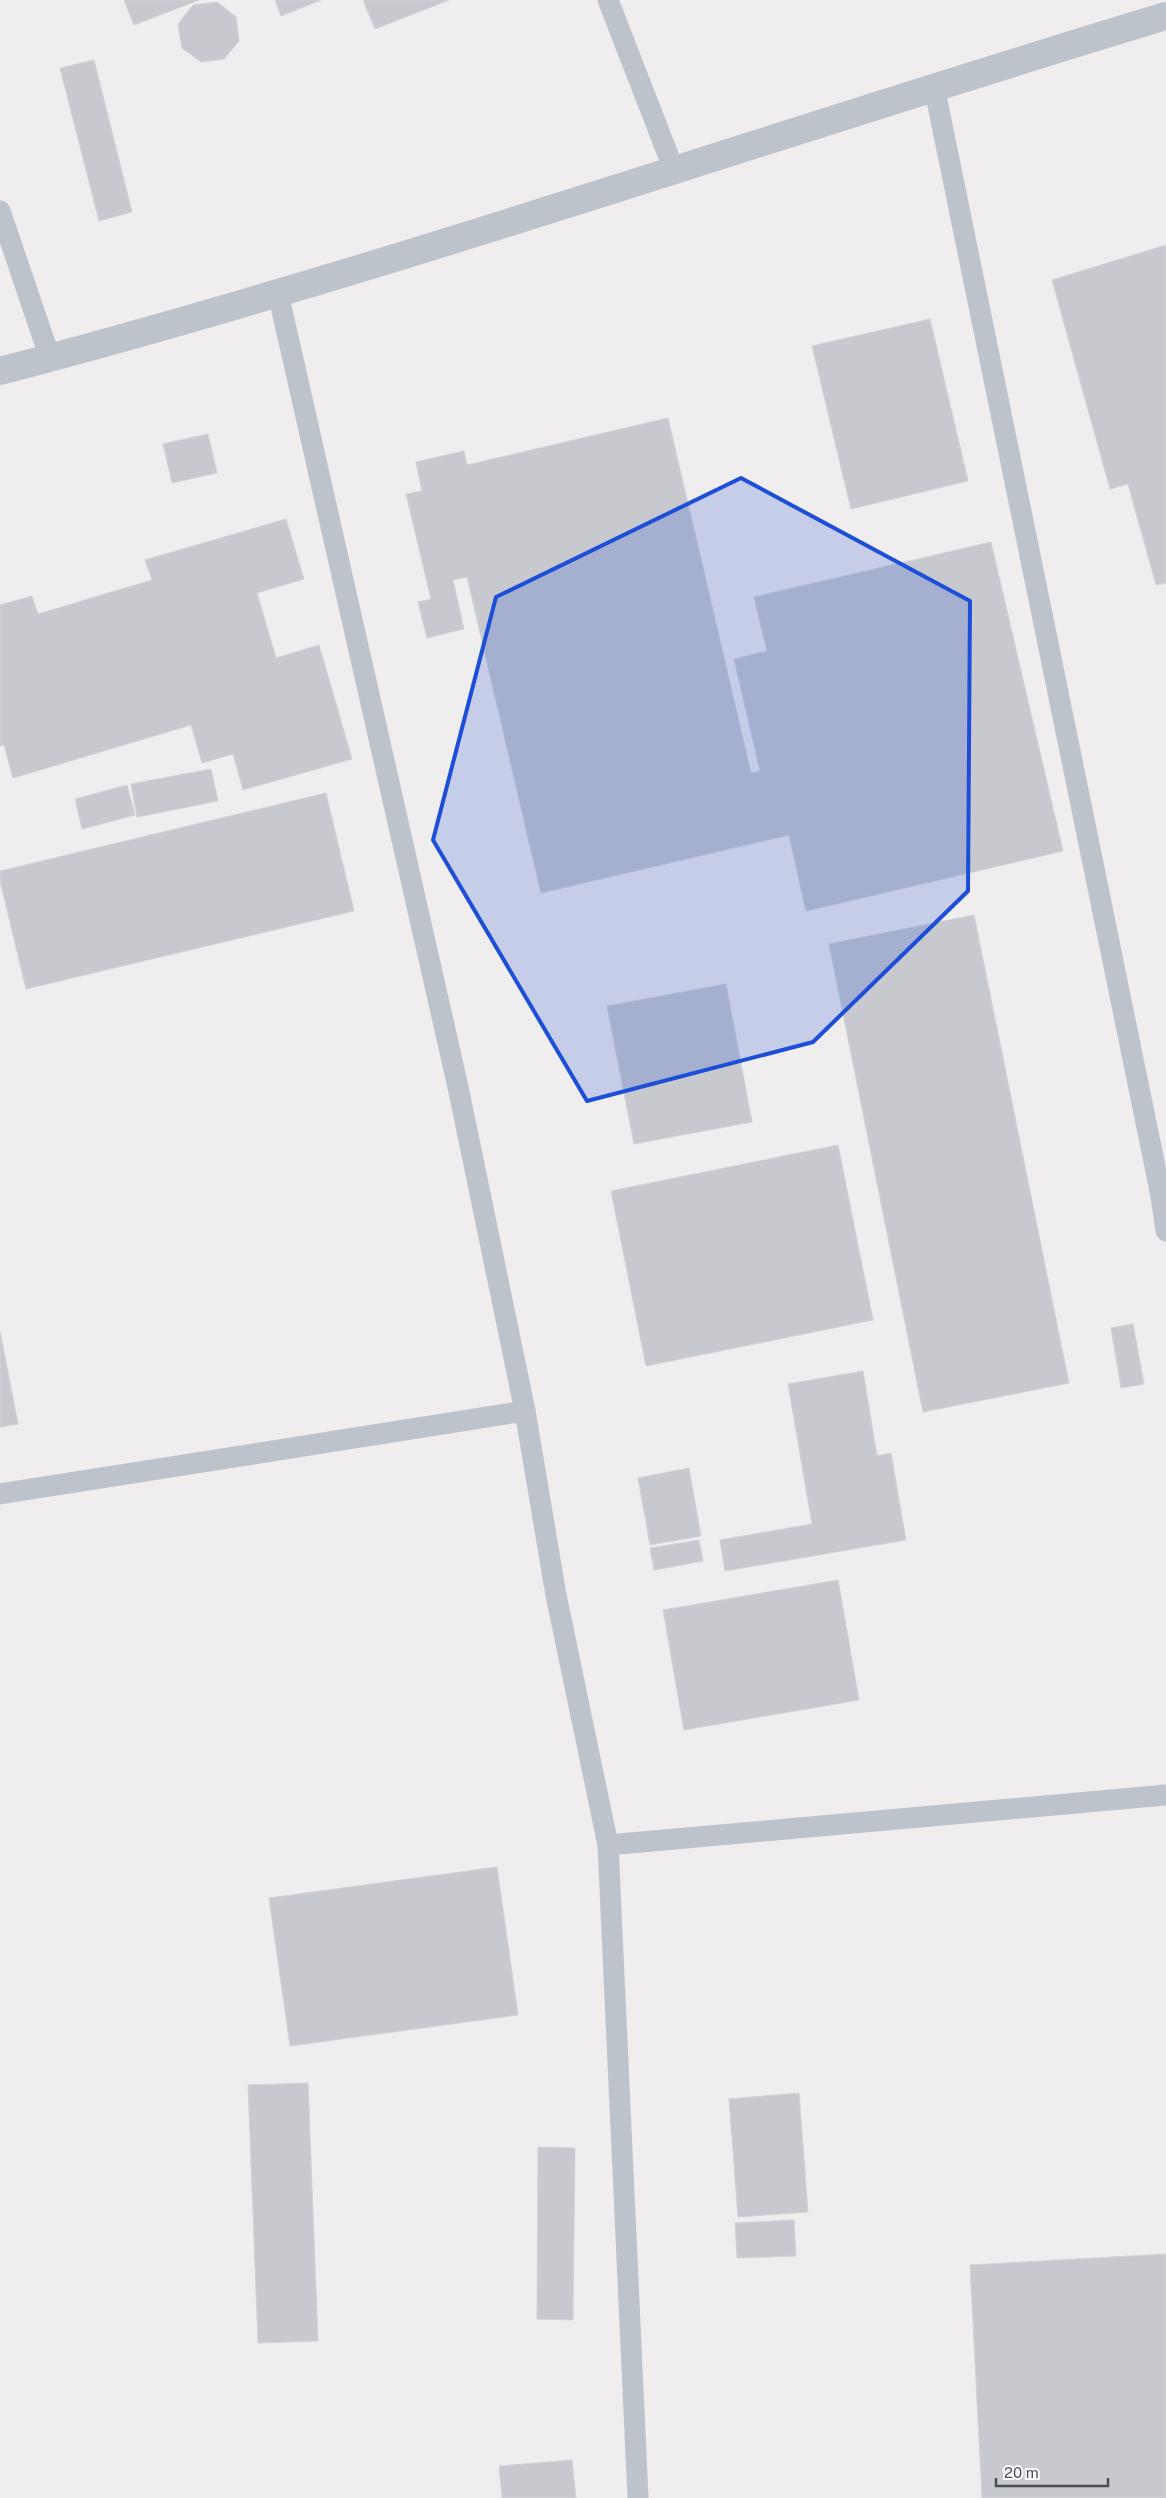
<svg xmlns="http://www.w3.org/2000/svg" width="1166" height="2498" viewBox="0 0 1166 2498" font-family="'Public Sans',sans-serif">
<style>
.building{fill:#c7c9cf;stroke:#d1d3d8}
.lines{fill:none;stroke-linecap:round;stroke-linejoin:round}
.service{stroke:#bdc3ca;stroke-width:21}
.minor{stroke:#bdc3ca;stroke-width:28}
.marked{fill:#1d4ed8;fill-opacity:0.2;stroke:#1d4ed8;stroke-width:4;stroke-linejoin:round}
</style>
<rect width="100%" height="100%" fill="#efeded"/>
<!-- building -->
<g class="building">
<polygon points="124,0 199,0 134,25"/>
<polygon points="275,0 321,0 281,16"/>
<polygon points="363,0 449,0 375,29"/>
<polygon points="217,2 236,17 239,41 224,59 201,62 182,48 178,24 193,5"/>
<polygon points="94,60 132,212 99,221 60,68"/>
<polygon points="1166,245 1166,583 1156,585 1128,484 1110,489 1052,280"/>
<polygon points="930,319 968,481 851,509 812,346"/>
<polygon points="668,418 751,773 760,771 734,659 767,651 754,597 991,542 1063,851 806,911 789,835 541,893 467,577 453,580 464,629 427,638 418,602 431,599 406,494 422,491 416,462 464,451 467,465"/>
<polygon points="208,434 217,473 172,483 163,444"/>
<polygon points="286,519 304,579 257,593 276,658 319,645 352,759 243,790 233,754 202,763 191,725 13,778 4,745 0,746 0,605 32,596 38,614 152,580 145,560"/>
<polygon points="211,769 218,801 137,817 131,784"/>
<polygon points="127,785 135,815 82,829 75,799"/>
<polygon points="326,793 354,911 26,989 0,881 0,871"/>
<polygon points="974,915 1069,1383 923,1412 829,944"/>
<polygon points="726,984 752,1122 634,1144 607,1006"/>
<polygon points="838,1145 873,1320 646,1366 611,1191"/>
<polygon points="1133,1324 1144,1384 1121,1388 1111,1328"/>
<polygon points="0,1331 18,1424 0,1427"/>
<polygon points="863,1371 877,1456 891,1453 906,1540 725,1571 720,1540 812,1524 788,1384"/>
<polygon points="689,1468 701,1536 650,1545 638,1478"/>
<polygon points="699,1540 703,1561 654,1570 650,1548"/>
<polygon points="838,1580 859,1700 684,1730 663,1610"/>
<polygon points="497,1867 518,2015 290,2046 269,1898"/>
<polygon points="308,2083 318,2341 258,2343 248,2085"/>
<polygon points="799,2093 808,2212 738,2217 729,2099"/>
<polygon points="538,2147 575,2148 573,2320 537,2319"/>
<polygon points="794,2220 796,2256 737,2258 735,2223"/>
<polygon points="1166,2254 1166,2498 982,2498 970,2265"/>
<polygon points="572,2460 576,2498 502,2498 499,2466"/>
</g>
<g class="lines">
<!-- service -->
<g class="service">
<polyline points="608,0 674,170"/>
<polyline points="934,86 1161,1196 1166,1231"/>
<polyline points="0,211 50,358"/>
<polyline points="278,293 458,1087 525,1411 556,1595 608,1845 638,2498"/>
<polyline points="0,1494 525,1411"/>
<polyline points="608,1845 1166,1795"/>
</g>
<!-- minor -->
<path class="minor" d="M0,371C393,268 777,133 1166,16"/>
</g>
<!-- marked area -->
<path class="marked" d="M741,478L970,601L968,891L813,1042L587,1101L433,840L496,597Z"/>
<!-- scale -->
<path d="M996 2478v8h112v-8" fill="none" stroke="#474f58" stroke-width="2.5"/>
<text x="1004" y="2478" font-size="15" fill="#474f58" stroke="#ffffff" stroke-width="4" paint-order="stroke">20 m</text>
</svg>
